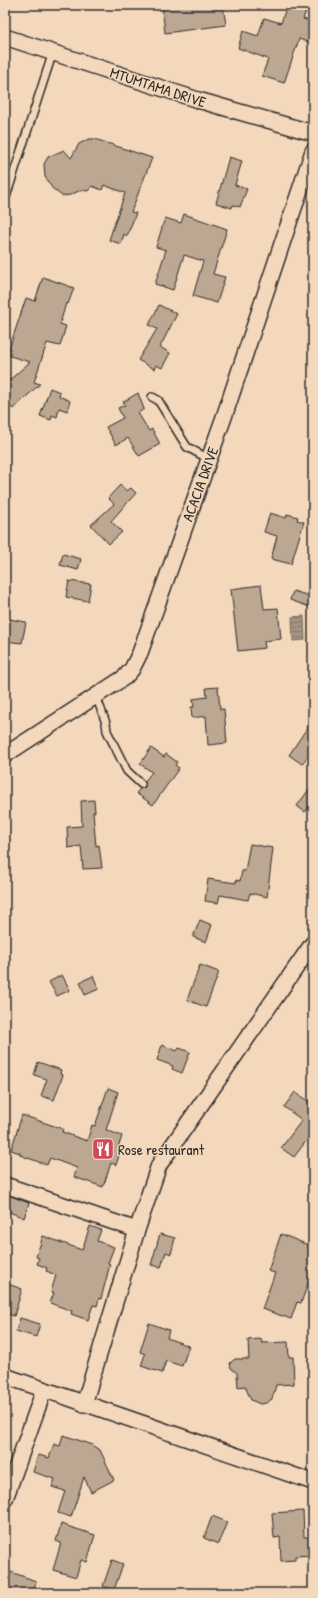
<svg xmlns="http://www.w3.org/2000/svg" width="318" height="1598" viewBox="0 0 318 1598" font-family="'Patrick Hand',sans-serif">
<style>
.water{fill:url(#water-rules);stroke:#74695f}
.building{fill:#bca793;stroke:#2b2b2b}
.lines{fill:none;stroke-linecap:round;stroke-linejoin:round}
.service-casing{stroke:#2b2b2b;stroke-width:10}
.minor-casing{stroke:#2b2b2b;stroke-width:18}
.service{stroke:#f4d8bb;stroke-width:7}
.minor{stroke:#f4d8bb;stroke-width:15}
.labels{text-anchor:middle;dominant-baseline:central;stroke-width:3;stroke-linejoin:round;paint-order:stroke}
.street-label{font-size:15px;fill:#2b2b2b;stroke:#f4d8bb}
.poi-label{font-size:15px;fill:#2b2b2b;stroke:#f4d8bb;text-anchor:start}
</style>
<defs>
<pattern id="water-rules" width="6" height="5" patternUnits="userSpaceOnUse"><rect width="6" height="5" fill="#a49382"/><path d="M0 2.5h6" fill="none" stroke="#86786b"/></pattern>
</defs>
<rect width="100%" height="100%" fill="#f4d8bb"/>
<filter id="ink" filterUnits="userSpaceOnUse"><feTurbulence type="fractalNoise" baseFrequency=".025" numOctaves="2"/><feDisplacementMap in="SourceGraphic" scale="8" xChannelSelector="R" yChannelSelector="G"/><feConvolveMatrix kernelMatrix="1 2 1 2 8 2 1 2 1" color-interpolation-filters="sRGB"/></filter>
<g filter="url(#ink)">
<!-- water -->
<polygon class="water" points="304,616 305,640 293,641 292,617"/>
<!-- building -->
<g class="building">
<polygon points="162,5 223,5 226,25 165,33"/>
<polygon points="287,5 305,5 303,10 306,11 303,19 313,22 313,44 299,39 284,83 262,76 268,59 238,48 243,31 258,36 264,18 281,23"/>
<polygon points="89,139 95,139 152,158 131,212 136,213 127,236 124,234 121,244 109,240 125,193 104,185 102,190 92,186 88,191 81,190 70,195 62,196 52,188 45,177 44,164 48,157 64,150 71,158 79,144"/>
<polygon points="229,157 242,161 235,185 247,189 240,207 233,205 232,208 216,203"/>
<polygon points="184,214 227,229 213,274 225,277 217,303 193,296 203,261 184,255 173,290 155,284 166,250 156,247 165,218 181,223"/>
<polygon points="43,277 74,288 68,304 66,303 60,324 66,326 60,346 47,343 34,382 40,384 13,409 5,400 5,384 30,362 7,355 26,298 35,301"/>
<polygon points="159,305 177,314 160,347 170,353 162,368 156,365 154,369 138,360 157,329 149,325"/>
<polygon points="50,388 60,392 59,396 70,401 67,411 59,408 57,417 52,415 51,420 40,416"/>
<polygon points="138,393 144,409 138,413 149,431 152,429 160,444 139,456 128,438 116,445 106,427 123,418 118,408 125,405 123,402"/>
<polygon points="120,485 127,491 131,488 136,493 111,521 122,532 109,544 91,525 114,504 108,498"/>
<polygon points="270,513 286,518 287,514 298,517 297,520 304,522 291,564 271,559 277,536 264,532"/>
<polygon points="63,554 81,559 78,570 60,565"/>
<polygon points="69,581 91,584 88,601 66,597"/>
<polygon points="261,585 264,609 278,608 281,639 264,641 265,648 238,651 231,589"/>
<polygon points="293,591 313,597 313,608 290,600"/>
<polygon points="9,619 26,622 22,643 5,641"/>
<polygon points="218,687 220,709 224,709 227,743 208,745 206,716 192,718 191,707 194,707 193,699 207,697 206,688"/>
<polygon points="313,719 313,749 302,764 289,755"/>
<polygon points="151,748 164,757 166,754 177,762 175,765 179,768 153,805 136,793 140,789 145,787 145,781 152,772 140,764"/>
<polygon points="313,784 313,802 305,812 297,806"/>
<polygon points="94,800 95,812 93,812 96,846 99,845 102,868 83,869 81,846 68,848 67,827 82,826 81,801"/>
<polygon points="250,844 273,848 267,897 250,893 248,900 220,895 218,903 205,901 208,879 236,883 236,880 240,881 242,871 245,871"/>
<polygon points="200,920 212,925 206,942 193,937"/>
<polygon points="200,965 219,972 206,1007 187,1000"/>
<polygon points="62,975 70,990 57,996 49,982"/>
<polygon points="93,976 99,989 85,995 80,982"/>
<polygon points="162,1045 177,1051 179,1048 190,1052 182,1073 172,1069 173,1066 157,1060"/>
<polygon points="38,1062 61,1070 60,1074 63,1075 54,1100 41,1096 47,1079 34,1075"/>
<polygon points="108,1088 118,1092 106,1130 122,1136 118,1148 121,1149 116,1165 111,1163 103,1187 74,1177 77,1168 50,1158 47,1165 20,1155 20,1153 11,1150 22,1115 63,1129 62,1132 87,1141 92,1125 95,1126"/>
<polygon points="295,1092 313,1105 313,1132 294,1157 281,1148 302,1120 284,1107"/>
<polygon points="8,1195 29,1203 24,1218 5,1210 5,1202"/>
<polygon points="90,1226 101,1230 97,1241 114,1247 108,1263 110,1264 101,1299 99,1298 97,1306 93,1305 88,1320 71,1314 72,1311 50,1303 54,1293 51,1292 56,1275 46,1271 47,1268 37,1264 39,1258 36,1257 43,1236 82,1250"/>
<polygon points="160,1234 175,1238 171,1254 166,1252 161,1267 151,1265"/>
<polygon points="281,1234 313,1247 313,1270 301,1303 297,1302 291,1319 262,1309 275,1273 268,1271"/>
<polygon points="8,1284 22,1289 14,1316 5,1313 5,1294"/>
<polygon points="20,1318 40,1324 36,1337 16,1331"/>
<polygon points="149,1323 169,1330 167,1338 189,1346 182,1366 166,1361 162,1373 141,1366 145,1354 140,1352"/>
<polygon points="261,1339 262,1343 288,1342 289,1357 293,1357 294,1384 276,1385 272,1399 266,1403 260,1404 251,1400 245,1386 238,1387 237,1373 231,1368 230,1363 235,1359 249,1359 248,1340"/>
<polygon points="63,1435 93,1445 100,1450 114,1480 91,1492 84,1477 71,1517 58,1513 65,1491 52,1487 55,1479 33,1472 38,1455 49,1458 54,1444 60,1446"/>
<polygon points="303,1511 304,1537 313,1537 313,1555 295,1556 295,1560 281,1561 280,1537 274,1538 272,1513"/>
<polygon points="212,1516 227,1522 218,1544 204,1538"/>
<polygon points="61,1524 95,1535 87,1562 81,1560 76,1577 53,1570 61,1543 56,1541"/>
<polygon points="112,1560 123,1564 114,1590 103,1586"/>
<polygon points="11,1572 36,1581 31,1593 8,1593 10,1587 6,1585"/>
</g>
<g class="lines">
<!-- service casing -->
<g class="service-casing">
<g id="service">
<polyline points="5,200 53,52"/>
<polyline points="152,397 158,400 187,447 209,459"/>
<polyline points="96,696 106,723 107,731 127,771 141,784"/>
</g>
</g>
<!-- minor casing -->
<g class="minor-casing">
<g id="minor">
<polyline points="5,37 198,100 313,133"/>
<polyline points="5,755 125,677 132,669 140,653 224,417 313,151"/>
<polyline points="5,1185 137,1230"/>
<polyline points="5,1376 313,1482"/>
<polyline points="84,1404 137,1230 159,1165 313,943"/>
<polyline points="5,1499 44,1390"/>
</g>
</g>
<!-- service -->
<use href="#service" class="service"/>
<!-- minor -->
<use href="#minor" class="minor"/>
</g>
</g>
<!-- icons -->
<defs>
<g id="restaurant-square" transform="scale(1.15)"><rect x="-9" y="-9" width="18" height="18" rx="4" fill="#d1495b" stroke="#f4d8bb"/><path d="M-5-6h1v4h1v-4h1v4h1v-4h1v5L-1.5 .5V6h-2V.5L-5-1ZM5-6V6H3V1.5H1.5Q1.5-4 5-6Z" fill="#fff"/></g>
</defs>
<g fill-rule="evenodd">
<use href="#restaurant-square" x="103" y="1149"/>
</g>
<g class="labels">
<!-- street labels -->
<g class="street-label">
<text transform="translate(158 87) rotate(18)">MTUMTAMA DRIVE</text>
<text transform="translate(200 484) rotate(-70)">ACACIA DRIVE</text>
</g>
<!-- poi labels -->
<g class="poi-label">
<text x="118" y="1149">Rose restaurant</text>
</g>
</g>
<!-- margin -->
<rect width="318" height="1598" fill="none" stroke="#f4d8bb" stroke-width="20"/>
<rect x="10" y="10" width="298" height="1578" fill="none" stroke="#2b2b2b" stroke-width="1.5" filter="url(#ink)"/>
</svg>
